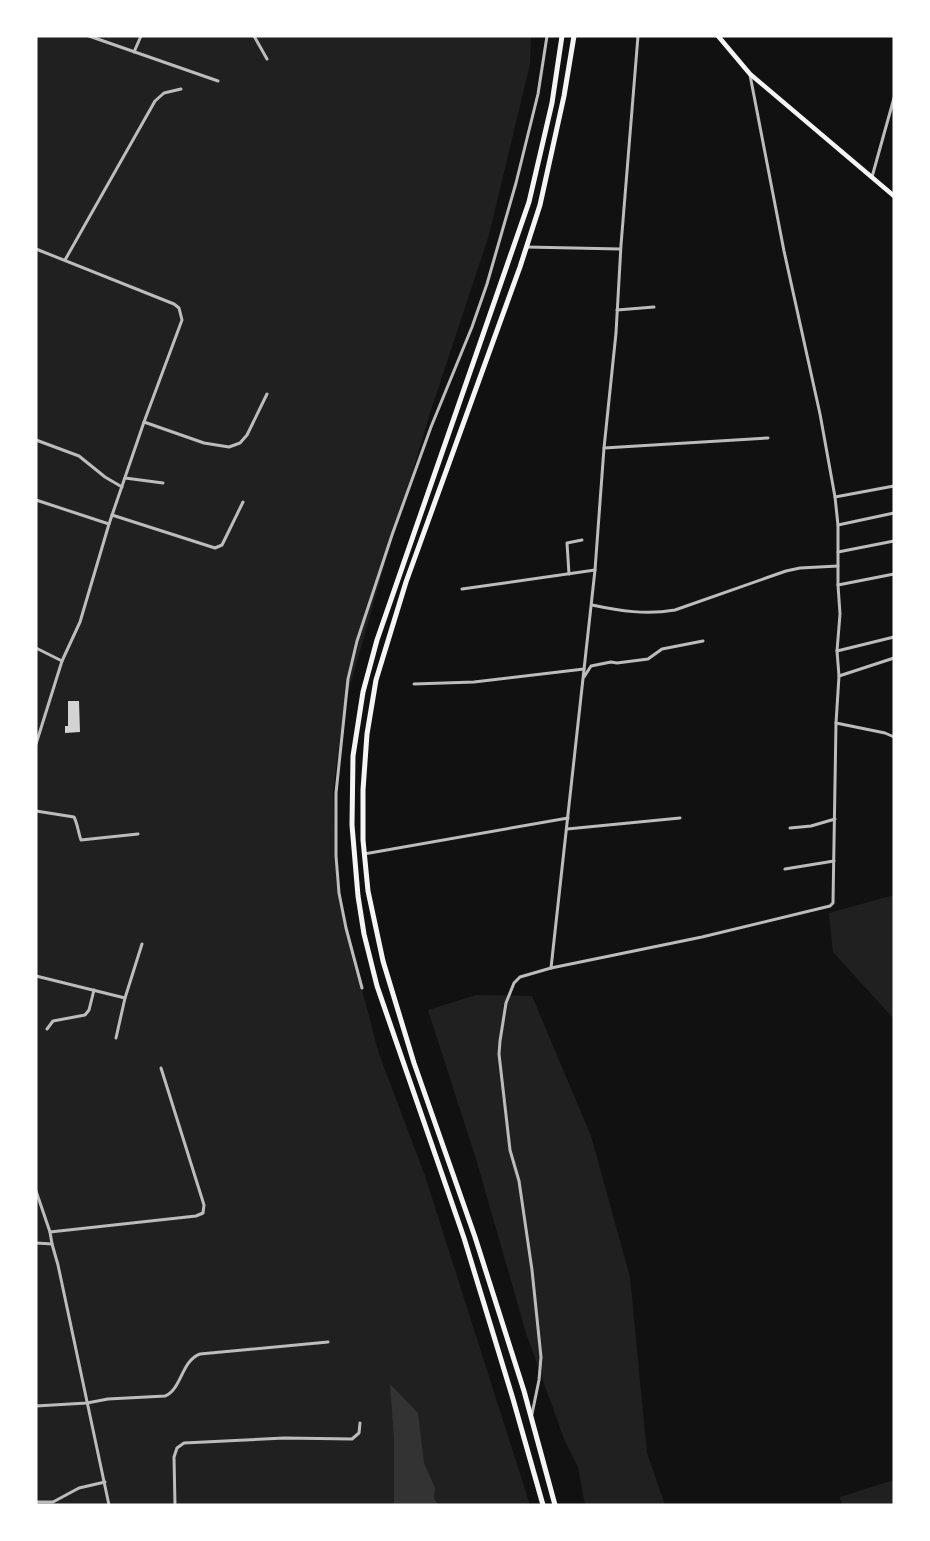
<svg xmlns="http://www.w3.org/2000/svg" width="930" height="1541" viewBox="0 0 930 1541" font-family="'Nunito Sans',sans-serif">
<style>
.green{fill:#202020}
.water{fill:#333}
.building{fill:#d3d3d3}
.lines{fill:none;stroke-linecap:round;stroke-linejoin:round}
.minor{stroke:#bcbcbc;stroke-width:3}
.secondary{stroke:#f5f5f5;stroke-width:4.5}
.trunk{stroke:#f5f5f5;stroke-width:5}
</style>
<rect width="100%" height="100%" fill="#111"/>
<!-- green -->
<g class="green">
<polygon points="36,36 531,36 530,64 489,235 431,410 385,563 344,707 333,792 337,879 361,986 379,1054 425,1176 530,1505 36,1505"/>
<polygon points="894,895 894,1019 833,952 829,913"/>
<polygon points="476,995 532,996 591,1136 630,1277 647,1453 665,1505 585,1505 578,1467 564,1439 526,1333 476,1159 428,1010"/>
<polygon points="894,1480 894,1505 842,1505 840,1497"/>
</g>
<!-- water -->
<polygon class="water" points="390,1384 418,1413 424,1463 435,1488 434,1498 438,1505 394,1505 394,1439"/>
<!-- building -->
<polygon class="building" points="68,701 79,701 80,732 65,733 65,726 68,726"/>
<g class="lines">
<!-- minor -->
<g class="minor">
<polyline points="89,36 218,81"/>
<polyline points="254,36 267,59"/>
<polyline points="134,52 141,36"/>
<polyline points="872,177 894,98"/>
<polyline points="526,247 620,249"/>
<polyline points="36,249 174,304 179,308 182,320 144,422 109,524 80,622 62,661 36,744"/>
<polyline points="65,260 155,101 164,93 181,89"/>
<polyline points="617,310 654,307"/>
<polyline points="144,422 204,443 229,447 240,443 247,435 267,394"/>
<polyline points="36,440 79,456 105,477 122,487"/>
<polyline points="604,448 768,438"/>
<polyline points="125,478 163,483"/>
<polyline points="835,497 894,486"/>
<polyline points="36,500 109,524"/>
<polyline points="112,515 215,548 222,545 243,502"/>
<polyline points="838,525 894,513"/>
<polyline points="838,552 894,541"/>
<polyline points="569,574 567,543 582,540"/>
<polyline points="838,585 894,574"/>
<polyline points="462,589 595,570"/>
<path d="M592,605C620,611 646,615 675,610L786,571L800,568L838,566"/>
<polyline points="36,648 62,661"/>
<polyline points="837,651 894,637"/>
<polyline points="839,676 894,658"/>
<polyline points="584,677 591,666 611,662 617,663 648,659 662,649 703,641"/>
<polyline points="414,684 474,682 584,669"/>
<polyline points="836,723 885,733 894,737"/>
<path d="M36,811L74,817C78,825 78,832 81,840L138,834"/>
<polyline points="790,828 811,826 835,819"/>
<polyline points="567,829 680,818"/>
<polyline points="364,854 568,818"/>
<polyline points="785,869 834,861"/>
<polyline points="551,968 595,570 604,448 616,333 621,245 638,36"/>
<polyline points="36,976 125,998"/>
<polyline points="362,988 346,928 339,893 336,856 336,793 348,679 357,641 392,535 431,427 472,327 487,284 516,183 538,94 547,36"/>
<polyline points="47,1029 53,1021 85,1015 89,1010 94,990"/>
<polyline points="116,1038 125,998 142,944"/>
<polyline points="36,1191 50,1232 52,1244"/>
<polyline points="50,1232 196,1216 203,1213 204,1205 161,1068"/>
<polyline points="36,1243 52,1244 58,1265 109,1505"/>
<path d="M36,1406L87,1403L108,1399L165,1396C182,1389 181,1361 200,1354L328,1342"/>
<polyline points="532,1414 539,1380 541,1357 532,1270 519,1181 510,1150 499,1054 500,1041 506,1003 514,983 520,977 551,968 702,937 830,906 833,903 836,723 839,676 837,651 840,614 838,585 838,525 835,497 820,414 784,251 750,75"/>
<polyline points="36,1502 53,1502 79,1488 105,1482"/>
<polyline points="175,1505 174,1457 177,1448 184,1443 284,1438 352,1439 359,1433 360,1423"/>
</g>
<!-- secondary -->
<polyline class="secondary" points="718,36 750,74 894,196"/>
<!-- trunk -->
<g class="trunk">
<polyline points="543,1505 513,1399 464,1238 377,986 364,934 358,896 352,825 353,756 363,692 377,640 529,202 552,103 562,36"/>
<polyline points="555,1505 524,1391 475,1237 414,1063 383,961 368,891 363,840 363,790 367,734 376,680 406,582 520,267 540,205 564,96 574,36"/>
</g>
</g>
<!-- border -->
<rect width="930" height="1541" fill="none" stroke="#ffffff" stroke-width="75"/>
</svg>
